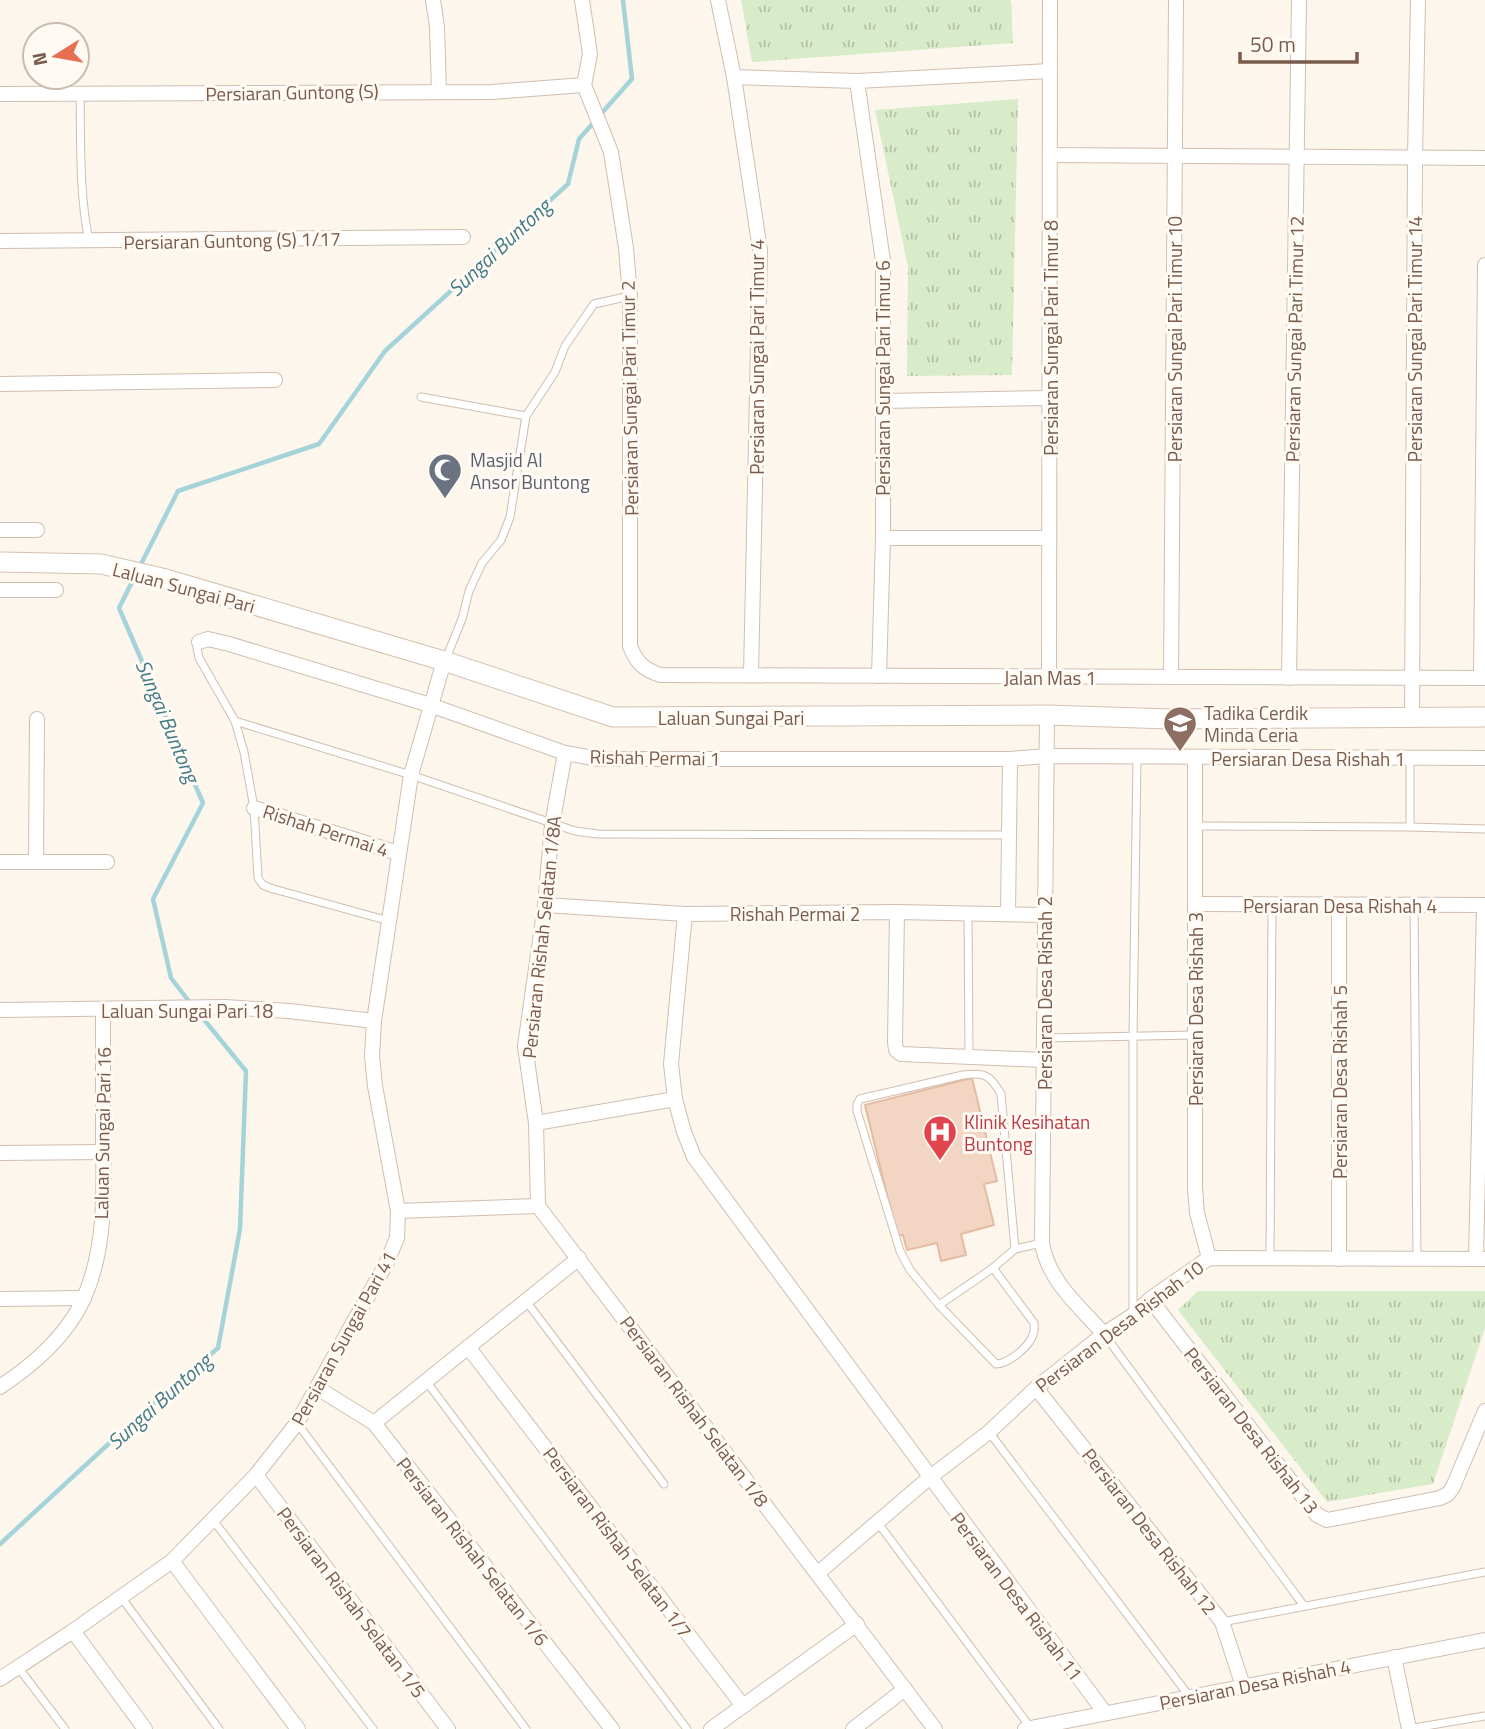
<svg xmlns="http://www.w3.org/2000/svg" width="1485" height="1729" viewBox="0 0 1485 1729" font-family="'Titillium Web',sans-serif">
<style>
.grass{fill:url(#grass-tufts)}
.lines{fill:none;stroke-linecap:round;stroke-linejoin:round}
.stream{stroke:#a5d3da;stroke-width:4.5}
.building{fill:#f3d5c3;stroke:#e6bba3;stroke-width:2}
.service-casing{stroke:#d1beb0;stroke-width:9}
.minor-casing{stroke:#d1beb0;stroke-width:16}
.secondary-casing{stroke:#d6c0b0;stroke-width:21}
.service{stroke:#fff;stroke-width:7}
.minor{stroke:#fff;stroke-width:14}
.secondary{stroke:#fff;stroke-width:19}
.labels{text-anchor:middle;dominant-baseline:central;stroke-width:6;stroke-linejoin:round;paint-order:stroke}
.street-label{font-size:19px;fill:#7a5c4d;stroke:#fffaf3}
.worship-label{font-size:19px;fill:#5b616d;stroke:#fffaf3;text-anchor:start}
.education-label{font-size:19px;fill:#785e54;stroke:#fffaf3;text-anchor:start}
.health-label{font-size:19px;fill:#be3a42;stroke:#fffaf3;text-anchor:start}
.water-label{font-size:21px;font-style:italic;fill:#437c86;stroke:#fffaf3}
</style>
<defs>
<pattern id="grass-tufts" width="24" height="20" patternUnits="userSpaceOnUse" patternTransform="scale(1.75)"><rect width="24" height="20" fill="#d8ecc9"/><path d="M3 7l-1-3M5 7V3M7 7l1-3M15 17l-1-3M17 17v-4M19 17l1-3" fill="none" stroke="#b4c2a5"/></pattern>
</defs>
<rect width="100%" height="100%" fill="#fdf6ec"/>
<!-- grass -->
<g class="grass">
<polygon points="741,0 1011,0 1013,43 752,62"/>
<polygon points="1018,99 1012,375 907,376 908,267 875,110"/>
<polygon points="1198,1291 1485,1291 1485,1328 1433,1484 1327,1502 1178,1310"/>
</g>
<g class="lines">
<!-- stream -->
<g class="stream">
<polyline points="600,115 632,79 623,0"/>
<polyline points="139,568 178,491 319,444 385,351 568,184 579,139 595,121"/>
<polyline points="135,576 119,608 203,803 153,899 171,978 191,1004"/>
<polyline points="0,1544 129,1425 218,1348 240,1229 246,1071 197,1011"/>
</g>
</g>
<!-- building -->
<polygon class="building" points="972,1078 997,1181 984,1184 994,1225 961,1234 966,1255 941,1261 937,1243 907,1250 903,1235 897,1236 865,1105"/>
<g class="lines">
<!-- service casing -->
<g class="service-casing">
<g id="service">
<path d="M80,95C81,143 79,193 89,241"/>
<polyline points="421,397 526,416"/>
<polyline points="199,642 197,648 199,658 235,721 244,752 254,808 258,878 263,885 270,888 389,921"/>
<polyline points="445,661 462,619 469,591 482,563 501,540 510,517 526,416 555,372 565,346 594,304 630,296"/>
<polyline points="235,721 411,775 575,831 598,834 1009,835"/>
<polyline points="1195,826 1410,827 1410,758"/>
<polyline points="1410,827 1485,829"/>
<polyline points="1414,905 1417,1258"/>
<polyline points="968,913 969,1057"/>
<polyline points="1044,1038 1195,1035"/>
<path d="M1015,1249L1001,1094C990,1075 985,1072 963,1075L860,1099L857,1104V1111L900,1251L910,1270L939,1305L996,1364C1008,1364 1029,1347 1033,1335C1035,1331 1034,1328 1034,1323L993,1268L1015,1249L1042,1243"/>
<polyline points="1270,1258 1272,905"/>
<polyline points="526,1301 664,1484"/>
<polyline points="939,1305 993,1268"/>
<polyline points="1133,1314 1133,1037 1137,757"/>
<polyline points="1104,1334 1304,1606"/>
<polyline points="426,1381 687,1729"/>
<polyline points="297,1423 526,1729"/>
<polyline points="989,1432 1189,1696"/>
<polyline points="213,1520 373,1729"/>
<polyline points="878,1523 1030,1727"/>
<polyline points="121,1597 219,1729"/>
<polyline points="1222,1622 1485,1572"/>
<polyline points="18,1667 65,1729"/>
<polyline points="1408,1729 1485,1716"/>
</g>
</g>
<!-- minor casing -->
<g class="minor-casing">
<g id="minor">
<polyline points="433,0 437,27 439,91"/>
<polyline points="582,0 590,54 584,85"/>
<polyline points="718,0 734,77 760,250 751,675"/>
<polyline points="734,77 857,81 1050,71"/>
<polyline points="857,81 883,261 883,538 879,676"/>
<path d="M584,85L611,152L626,248L630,296V646C636,662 643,669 660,675L1485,678"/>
<polyline points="0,94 492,92 584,85"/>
<polyline points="1050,155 1485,158"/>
<polyline points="0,241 463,237"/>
<polyline points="0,384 275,380"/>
<polyline points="883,401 1050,398"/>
<polyline points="0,530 37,530"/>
<polyline points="883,538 1049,538"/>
<polyline points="0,590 56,590"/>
<polyline points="199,642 208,639 229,644 430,705 565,753 599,759 1010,759 1046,756 1485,758"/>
<polyline points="1049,677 1050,0"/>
<polyline points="1171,677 1176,0"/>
<polyline points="1289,678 1299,0"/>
<polyline points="1481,678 1485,265"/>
<path d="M1047,715L1042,1243C1048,1281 1080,1307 1104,1334"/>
<polyline points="1412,717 1415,158 1418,0"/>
<polyline points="1195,758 1195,1188 1197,1213 1209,1258"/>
<polyline points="254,808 398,853"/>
<polyline points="36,861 37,719"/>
<polyline points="0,862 107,862"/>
<polyline points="1195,904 1485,905"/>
<polyline points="545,905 685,914 897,912 1045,915"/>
<polyline points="897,912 895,1042 896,1050 901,1054 1044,1060"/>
<polyline points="685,914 671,1064 675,1099 684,1132 694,1157 1105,1713"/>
<polyline points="1008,914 1010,759"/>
<polyline points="0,1010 225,1007 289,1011 374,1021"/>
<polyline points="536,1123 675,1099"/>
<polyline points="0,1153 103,1152"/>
<polyline points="538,1206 536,1123 525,1046 545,905 552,825 565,753"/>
<polyline points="398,1211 538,1206 935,1729"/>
<polyline points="1339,1259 1339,905"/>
<polyline points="1476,1259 1484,905"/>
<polyline points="0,1299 84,1298"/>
<polyline points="1150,1299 1317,1515 1327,1520 1440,1498 1448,1494 1453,1487 1485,1411"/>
<polyline points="468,1347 743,1706 711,1729"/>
<path d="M0,1387C34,1364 67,1336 84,1298C106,1248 104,1192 103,1139C103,1096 103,1053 103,1010"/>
<polyline points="1036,1388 1222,1622 1243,1686"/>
<polyline points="319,1389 374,1423 612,1729"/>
<polyline points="374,1423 579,1258"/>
<polyline points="256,1475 448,1729"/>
<polyline points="172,1561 298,1729"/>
<polyline points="818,1573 929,1478 989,1432 1036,1388 1104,1334 1133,1315 1150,1299 1209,1258 1485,1259"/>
<polyline points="73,1631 145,1729"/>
<polyline points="1394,1657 1409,1729"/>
<polyline points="0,1679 73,1631 172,1561 256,1475 297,1423 386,1264 397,1238 398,1211 375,1086 372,1056 374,1021 411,775 444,661"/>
<polyline points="743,1706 857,1624"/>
<polyline points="853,1729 905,1689"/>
<polyline points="1025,1729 1485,1640"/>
</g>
</g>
<!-- secondary casing -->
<g class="secondary-casing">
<polyline id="secondary" points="0,562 101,564 166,579 444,661 613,717 1047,715 1170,719 1485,717"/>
</g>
<!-- service -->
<use href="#service" class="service"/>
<!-- minor -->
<use href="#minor" class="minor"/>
<!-- secondary -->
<use href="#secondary" class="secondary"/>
</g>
<!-- icons -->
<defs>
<g id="mosque-pin" transform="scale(1.75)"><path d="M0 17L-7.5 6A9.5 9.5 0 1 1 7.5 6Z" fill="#6b7280" stroke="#fffaf3"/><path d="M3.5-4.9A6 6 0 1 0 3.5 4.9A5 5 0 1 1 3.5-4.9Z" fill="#fff"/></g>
<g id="school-pin" transform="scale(1.75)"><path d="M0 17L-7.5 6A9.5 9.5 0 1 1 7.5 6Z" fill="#8d6e63" stroke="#fffaf3"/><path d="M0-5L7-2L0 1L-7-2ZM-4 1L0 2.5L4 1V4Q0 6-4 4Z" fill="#fff"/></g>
<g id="hospital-pin" transform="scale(1.75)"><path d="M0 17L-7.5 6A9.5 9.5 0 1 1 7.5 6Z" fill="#e0444e" stroke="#fffaf3"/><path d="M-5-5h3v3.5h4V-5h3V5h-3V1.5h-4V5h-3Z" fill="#fff"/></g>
</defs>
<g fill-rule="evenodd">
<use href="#mosque-pin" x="445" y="470"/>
<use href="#school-pin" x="1180" y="723"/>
<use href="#hospital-pin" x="940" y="1132"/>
</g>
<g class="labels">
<!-- street labels -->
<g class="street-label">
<text transform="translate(292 92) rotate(-1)">Persiaran Guntong (S)</text>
<text transform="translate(232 240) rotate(-1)">Persiaran Guntong (S) 1/17</text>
<text transform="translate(1050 338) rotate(-90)">Persiaran Sungai Pari Timur 8</text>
<text transform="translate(1174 339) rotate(-90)">Persiaran Sungai Pari Timur 10</text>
<text transform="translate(1294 339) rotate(-89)">Persiaran Sungai Pari Timur 12</text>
<text transform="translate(1414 339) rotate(-90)">Persiaran Sungai Pari Timur 14</text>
<text transform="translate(756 357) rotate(-90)">Persiaran Sungai Pari Timur 4</text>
<text transform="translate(882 378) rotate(-90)">Persiaran Sungai Pari Timur 6</text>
<text transform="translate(629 398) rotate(-91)">Persiaran Sungai Pari Timur 2</text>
<text transform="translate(184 587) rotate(15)">Laluan Sungai Pari</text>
<text x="1050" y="677">Jalan Mas 1</text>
<text x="731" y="717">Laluan Sungai Pari</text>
<text transform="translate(655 757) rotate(1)">Rishah Permai 1</text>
<text x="1308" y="758">Persiaran Desa Rishah 1</text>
<text transform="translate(326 830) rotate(18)">Rishah Permai 4</text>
<text x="1340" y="905">Persiaran Desa Rishah 4</text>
<text x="795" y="913">Rishah Permai 2</text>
<text transform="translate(541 937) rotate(-84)">Persiaran Rishah Selatan 1/8A</text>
<text transform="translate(1044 993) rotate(-90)">Persiaran Desa Rishah 2</text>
<text transform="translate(1195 1009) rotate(-90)">Persiaran Desa Rishah 3</text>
<text x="187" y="1010">Laluan Sungai Pari 18</text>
<text transform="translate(1339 1082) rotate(-90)">Persiaran Desa Rishah 5</text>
<text transform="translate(102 1133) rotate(-89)">Laluan Sungai Pari 16</text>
<text transform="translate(1119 1326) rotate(-37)">Persiaran Desa Rishah 10</text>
<text transform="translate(343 1338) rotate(-61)">Persiaran Sungai Pari 41</text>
<text transform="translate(695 1411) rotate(53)">Persiaran Rishah Selatan 1/8</text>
<text transform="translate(1252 1430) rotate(52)">Persiaran Desa Rishah 13</text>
<text transform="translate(1150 1531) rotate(52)">Persiaran Desa Rishah 12</text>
<text transform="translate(618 1542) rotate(53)">Persiaran Rishah Selatan 1/7</text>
<text transform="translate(473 1551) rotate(52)">Persiaran Rishah Selatan 1/6</text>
<text transform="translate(1017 1596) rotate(53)">Persiaran Desa Rishah 11</text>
<text transform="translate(352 1602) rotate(53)">Persiaran Rishah Selatan 1/5</text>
<text transform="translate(1255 1684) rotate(-11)">Persiaran Desa Rishah 4</text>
</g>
<!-- worship labels -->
<g class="worship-label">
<text x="470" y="459">Masjid Al<tspan x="470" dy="22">Ansor Buntong</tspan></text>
</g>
<!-- education labels -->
<g class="education-label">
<text x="1204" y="712">Tadika Cerdik<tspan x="1204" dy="22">Minda Ceria</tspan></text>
</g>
<!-- health labels -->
<g class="health-label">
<text x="964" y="1121">Klinik Kesihatan<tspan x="964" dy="22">Buntong</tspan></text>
</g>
<!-- water labels -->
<g class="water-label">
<text transform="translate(499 247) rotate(-43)">Sungai Buntong</text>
<text transform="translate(168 721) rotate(67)">Sungai Buntong</text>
<text transform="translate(159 1401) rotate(-42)">Sungai Buntong</text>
</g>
</g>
<!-- north arrow -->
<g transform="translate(56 56) rotate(259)"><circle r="33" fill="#fffaf3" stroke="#cabbb1" stroke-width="2"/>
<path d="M0-5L12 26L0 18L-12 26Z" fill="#e76f51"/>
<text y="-10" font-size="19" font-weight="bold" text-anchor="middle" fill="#7a5c4d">N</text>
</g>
<!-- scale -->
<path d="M1240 52v10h117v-10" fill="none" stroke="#7a5c4d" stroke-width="3.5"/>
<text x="1250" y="52" font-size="21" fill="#7a5c4d" stroke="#fffaf3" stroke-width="5" paint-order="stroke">50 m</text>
</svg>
